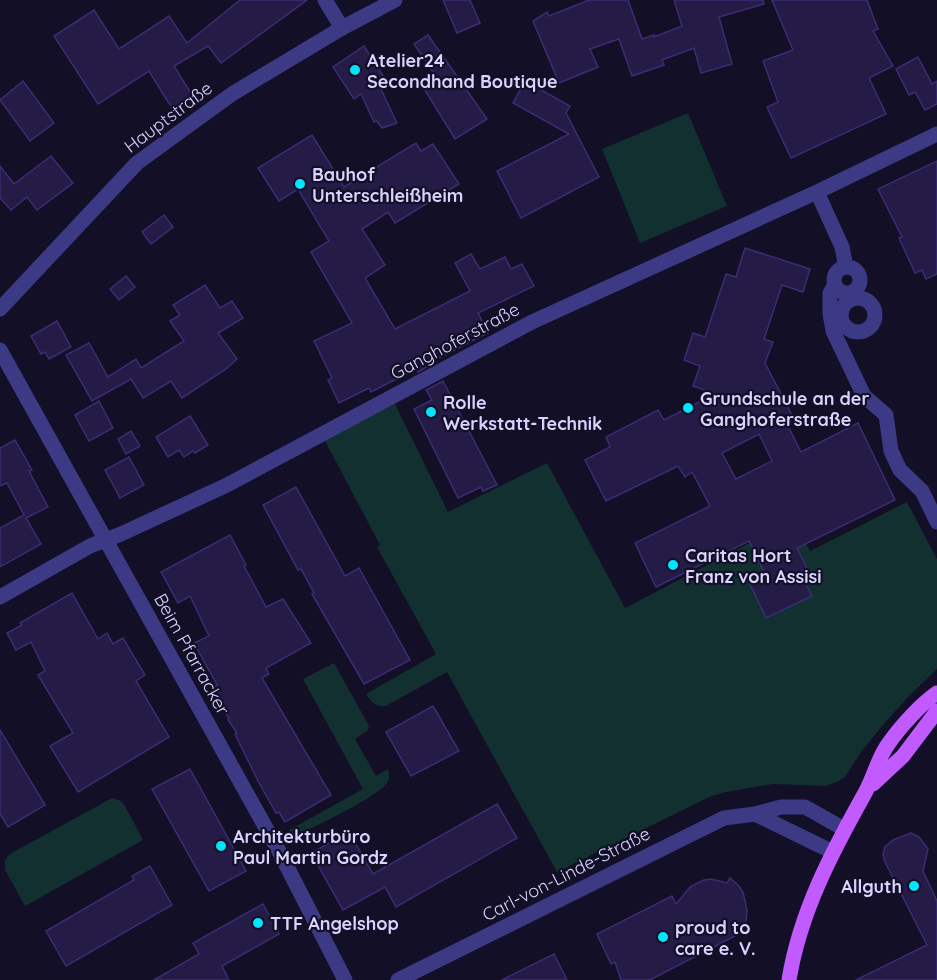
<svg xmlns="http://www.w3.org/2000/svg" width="937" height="980" viewBox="0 0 937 980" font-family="Quicksand,sans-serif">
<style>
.green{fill:#12302f}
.building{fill:#241b47;stroke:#3b2d73;stroke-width:1.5;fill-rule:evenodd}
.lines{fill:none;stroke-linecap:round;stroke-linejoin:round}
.minor{stroke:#3d3a85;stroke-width:15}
.major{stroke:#c25bff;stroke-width:15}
.poi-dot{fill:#00e5ff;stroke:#130f26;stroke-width:2}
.labels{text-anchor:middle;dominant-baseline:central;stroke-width:4.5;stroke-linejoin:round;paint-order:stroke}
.poi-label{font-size:18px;font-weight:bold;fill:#d9d4ff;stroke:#130f26;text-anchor:start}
.street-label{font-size:18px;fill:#d9d4ff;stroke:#130f26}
</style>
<rect width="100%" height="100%" fill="#130f26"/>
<!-- green -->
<g class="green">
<polygon points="688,113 727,206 640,243 602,149"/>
<path d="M395,404L448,512L547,463L625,608L794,520L810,551L907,502L937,559V669L908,697L882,726L861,752L845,777L837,782L825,786L773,784L726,792L709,797L557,872L447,672L386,706C375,707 372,703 366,694L436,654L377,547L380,545L324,439Z"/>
<path d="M334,663L369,726L367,731L355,739L376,776L388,769C389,774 390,779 387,783C376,798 319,824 300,834L292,836L282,834L363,789L303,679Z"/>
<polygon points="112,798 121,801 125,806 143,840 25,906 5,870 5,860 10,854"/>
</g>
<!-- building -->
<g class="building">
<polygon points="240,0 307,0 221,63 208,46 174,66 192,95 174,108 168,102 149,71 98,104 54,36 94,10 119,49 169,16 187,43"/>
<polygon points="443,0 470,0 480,23 457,33"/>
<polygon points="589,0 628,0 642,39 654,35 654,37 682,26 674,0 763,0 764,4 719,17 732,64 701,73 694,48 662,60 664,65 632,76 619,39 590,49 598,67 559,83 533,21 547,12 549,16"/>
<polygon points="772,0 867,0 878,29 873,31 893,66 869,78 886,114 791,158 767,107 778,102 763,61 793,50"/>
<polygon points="428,35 487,119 455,139 423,87 437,78 414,44"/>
<polygon points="364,46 385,79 378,83 397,123 382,128 377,121 374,122 361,94 354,99 333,67"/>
<polygon points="918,57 932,84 937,81 937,104 925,110 915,92 909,95 896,69"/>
<polygon points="23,81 54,123 30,141 0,100"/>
<polygon points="525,81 570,106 566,113 599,177 521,218 497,171 569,134 513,103"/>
<polygon points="312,135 344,187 416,143 421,151 433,144 459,184 395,223 388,212 362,229 385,265 365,278 395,329 470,291 455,263 471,254 480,269 505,257 511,269 522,264 534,286 478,313 488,333 433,361 434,363 418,372 416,369 371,392 369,388 339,403 328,380 332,378 314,341 352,323 311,252 329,241 298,189 279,201 258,168"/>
<polygon points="51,156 73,183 37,210 27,197 11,210 0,198 0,166 14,184"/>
<polygon points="937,161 937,274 926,279 922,270 915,273 899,238 902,237 878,189"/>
<polygon points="164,215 173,227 151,244 142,232"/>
<path d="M745,248L810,269L803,292L782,285L764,339L773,342L765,363L793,417L786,422L801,452L858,423L895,500L797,548L807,568L800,572L812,596L766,618L749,582L765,574L749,541L656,587L635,543L710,506L692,472L685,477L678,466L606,501L585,460L610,447L606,437L658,410L664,420L715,394L693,386L700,366L684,360L693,333L705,337L726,274L736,277ZM759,434L772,461L736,479L722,453Z"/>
<polygon points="126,276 135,287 119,300 110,289"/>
<polygon points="205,285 220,308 232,301 243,318 218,333 237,359 226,369 182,398 171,381 143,398 131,379 92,401 66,355 89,343 108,377 136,359 141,368 184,341 170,321 180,315 173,305"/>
<polygon points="57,321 71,347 49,359 45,352 41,354 31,336"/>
<polygon points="443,381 497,485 483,491 481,487 458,498 414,409 432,400 426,390"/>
<polygon points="99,401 113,428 89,441 75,415"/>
<polygon points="190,416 208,445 195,453 193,451 184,457 179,450 168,457 156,437"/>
<polygon points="131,431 140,446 126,454 118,439"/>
<polygon points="15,440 32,470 29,471 48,507 26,518 41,544 0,567 0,528 24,515 7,483 0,486 0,448"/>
<polygon points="129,457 144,485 120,498 105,470"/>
<polygon points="296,487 345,576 359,568 410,660 364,684 312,594 314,593 301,569 298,570 263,505"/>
<polygon points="230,535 246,565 244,566 266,607 283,599 311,643 266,668 269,674 262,678 331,795 285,822 279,812 276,813 259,783 235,734 237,733 228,720 229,719 218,697 220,696 215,686 217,685 194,643 209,636 190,596 178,603 161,572"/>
<polygon points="72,593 98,639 107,633 113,644 123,638 145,675 136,681 169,737 78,792 50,746 73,733 38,675 45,671 31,642 16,650 7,633 22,625 20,623"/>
<polygon points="433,706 459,751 411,776 386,732"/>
<polygon points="0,730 45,805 8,827 0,814"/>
<polygon points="190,769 246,871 209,891 152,789"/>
<polygon points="497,804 517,838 396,907 385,887 343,910 311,853 349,832 373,874"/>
<polygon points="911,833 919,837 928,849 923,871 937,901 937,980 856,980 927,945 885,862 883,854 885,847 893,840"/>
<polygon points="150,866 172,905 66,966 46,931 134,880 132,876"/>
<polygon points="730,878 738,885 743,892 747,910 746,921 735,936 650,980 621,980 615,962 611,964 597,934 672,896 676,904 690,887 704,880 711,879 727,883"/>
<polygon points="263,904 279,934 222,966 229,980 154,980 199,954 193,943"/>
<polygon points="554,954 567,980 502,980"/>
</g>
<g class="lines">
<!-- minor -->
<g class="minor">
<polyline points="325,0 342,28"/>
<polyline points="817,192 842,247 846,267"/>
<circle cx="847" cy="280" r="13"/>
<polyline points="835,285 830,293 830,313 833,331 864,396 886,415 891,451 900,470 922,491 937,522"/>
<circle cx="858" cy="315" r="17"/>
<polyline points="0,309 137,163 232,94 342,28 395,0"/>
<polyline points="0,350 281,855 345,980"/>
<polyline points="0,597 90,546 121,534 227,485 532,322 817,192 937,134"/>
<polyline points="755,814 833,852"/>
<polyline points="398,980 724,818 755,814 781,807 805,807 844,829"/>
</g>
<!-- major -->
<g class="major">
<polyline points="873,784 903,756 937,711"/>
<path d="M789,980C800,912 832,852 865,793C874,777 878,757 889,743C900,727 921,704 937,693"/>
</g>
</g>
<!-- markers -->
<g class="poi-dot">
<circle cx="355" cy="70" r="6"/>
<circle cx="300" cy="184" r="6"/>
<circle cx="688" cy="408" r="6"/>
<circle cx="431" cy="412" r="6"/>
<circle cx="673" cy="565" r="6"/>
<circle cx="221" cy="846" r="6"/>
<circle cx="914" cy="886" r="6"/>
<circle cx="258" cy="923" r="6"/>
<circle cx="663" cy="937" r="6"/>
</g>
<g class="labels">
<!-- poi labels -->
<g class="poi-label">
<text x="367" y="60">Atelier24<tspan x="367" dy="21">Secondhand Boutique</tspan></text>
<text x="312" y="174">Bauhof<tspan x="312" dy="21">Unterschleißheim</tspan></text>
<text x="700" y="398">Grundschule an der<tspan x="700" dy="21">Ganghoferstraße</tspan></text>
<text x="443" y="402">Rolle<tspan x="443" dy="21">Werkstatt-Technik</tspan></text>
<text x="685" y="555">Caritas Hort<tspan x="685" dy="21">Franz von Assisi</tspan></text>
<text x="233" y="836">Architekturbüro<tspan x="233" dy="21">Paul Martin Gordz</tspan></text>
<text x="902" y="886" text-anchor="end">Allguth</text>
<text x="270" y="923">TTF Angelshop</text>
<text x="675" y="927">proud to<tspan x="675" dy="21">care e. V.</tspan></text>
</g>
<!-- street labels -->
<g class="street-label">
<text transform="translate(168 117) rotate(-37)">Hauptstraße</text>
<text transform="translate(455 341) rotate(-28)">Ganghoferstraße</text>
<text transform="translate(192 654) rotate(61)">Beim Pfarracker</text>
<text transform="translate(566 874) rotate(-27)">Carl-von-Linde-Straße</text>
</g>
</g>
</svg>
